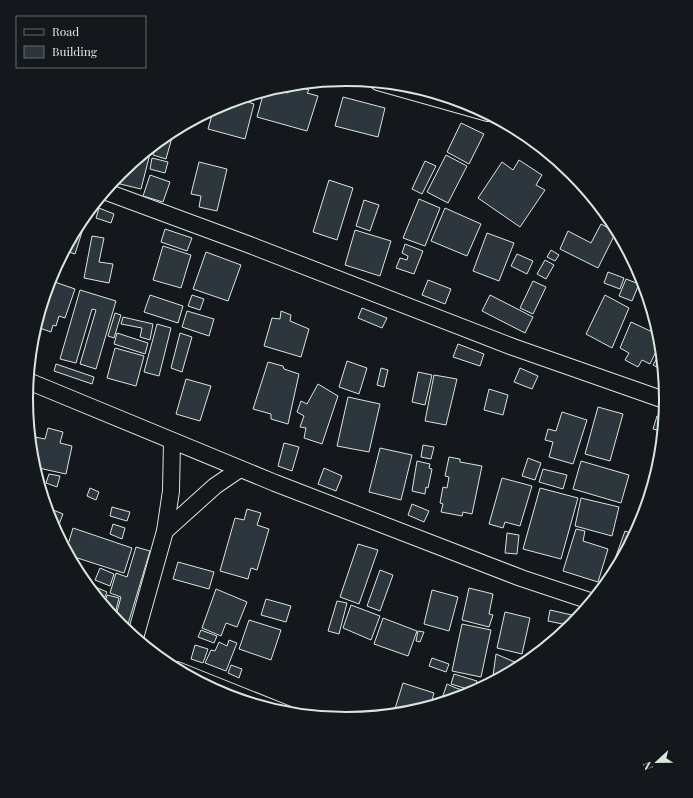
<svg xmlns="http://www.w3.org/2000/svg" width="693" height="798" viewBox="0 0 693 798" font-family="'Playfair Display',serif">
<style>
.building{fill:#2c363c;stroke:#d8e6dc}
.lines{fill:none;stroke-linecap:round;stroke-linejoin:round}
.minor-casing{stroke:#d8e6dc;stroke-width:18}
.minor{stroke:#14181c;stroke-width:16}
.rim{fill:none;stroke:#d8e6dc;stroke-width:2}
</style>
<rect width="100%" height="100%" fill="#14181c"/>
<!-- building -->
<g class="building">
<polygon points="290,84 309,90 307,93 318,96 307,131 257,117 264,91 273,88 288,93"/>
<polygon points="246,96 245,101 254,104 245,139 208,129 214,108 224,103"/>
<polygon points="343,97 385,108 378,137 335,126"/>
<polygon points="461,123 484,134 469,164 447,152"/>
<polygon points="174,130 166,159 153,155 157,142 169,132"/>
<polygon points="152,146 141,189 116,183 118,175 120,172"/>
<polygon points="446,155 467,166 448,203 427,192"/>
<polygon points="152,158 168,162 165,173 150,169"/>
<polygon points="519,160 542,175 536,185 545,190 520,227 478,198 502,162 513,170"/>
<polygon points="425,161 436,166 422,194 412,189"/>
<polygon points="199,162 227,169 217,211 199,207 201,196 191,194"/>
<polygon points="150,175 170,182 163,202 143,196"/>
<polygon points="329,180 353,188 337,240 313,232"/>
<polygon points="419,199 440,208 425,246 403,238"/>
<polygon points="364,200 379,205 370,231 356,226"/>
<polygon points="99,208 114,214 111,223 96,218"/>
<polygon points="445,208 481,224 467,256 431,241"/>
<polygon points="87,213 88,213 75,254 64,250 80,221"/>
<polygon points="601,224 616,232 598,268 560,249 568,231 591,243"/>
<polygon points="165,229 192,238 187,251 161,242"/>
<polygon points="355,230 391,241 380,276 345,265"/>
<polygon points="487,233 514,243 499,281 473,271"/>
<polygon points="92,236 104,238 99,262 113,264 109,283 84,278"/>
<polygon points="405,244 423,251 414,274 396,268 400,258 407,260 408,256 402,253"/>
<polygon points="163,246 191,255 181,288 153,280"/>
<polygon points="551,250 559,255 555,261 547,257"/>
<polygon points="206,252 241,265 228,301 193,289"/>
<polygon points="517,254 533,261 527,274 511,266"/>
<polygon points="545,260 554,265 546,279 537,274"/>
<polygon points="608,272 624,278 620,289 604,283"/>
<polygon points="626,279 639,284 632,301 619,296"/>
<polygon points="49,280 75,289 65,318 59,316 56,326 53,325 51,332 37,327 39,322 37,321"/>
<polygon points="428,280 451,289 445,304 422,295"/>
<polygon points="533,281 546,287 533,314 520,308"/>
<polygon points="80,290 116,301 96,369 80,364 96,310 92,309 76,363 60,359"/>
<polygon points="150,295 183,306 178,323 144,312"/>
<polygon points="192,295 204,299 200,310 188,306"/>
<polygon points="490,295 533,317 525,333 482,311"/>
<polygon points="605,295 629,308 612,348 586,334"/>
<polygon points="362,308 387,318 382,328 358,318"/>
<polygon points="187,311 214,319 209,336 182,327"/>
<polygon points="281,311 291,315 290,321 309,329 301,357 264,346 272,318 280,319"/>
<polygon points="115,313 121,315 114,338 108,336"/>
<polygon points="123,317 153,324 150,340 140,337 142,328 121,324"/>
<polygon points="631,322 661,336 661,341 650,364 642,360 638,367 625,360 629,353 620,348"/>
<polygon points="157,324 171,328 159,376 144,372"/>
<polygon points="117,333 148,343 145,354 114,344"/>
<polygon points="180,333 192,337 182,372 171,368"/>
<polygon points="458,344 484,354 480,366 453,357"/>
<polygon points="115,348 144,356 136,386 107,378"/>
<polygon points="662,349 664,371 653,365"/>
<polygon points="347,361 367,368 359,394 339,387"/>
<polygon points="268,362 283,366 284,369 299,374 288,424 271,419 271,414 253,409"/>
<polygon points="56,364 94,377 92,384 54,371"/>
<polygon points="381,368 388,370 384,387 377,385"/>
<polygon points="520,368 538,376 532,389 514,382"/>
<polygon points="418,372 432,375 425,405 412,402"/>
<polygon points="434,375 457,379 446,425 425,421"/>
<polygon points="186,379 211,386 200,421 176,414"/>
<polygon points="318,384 338,396 322,444 304,438 306,428 300,427 304,416 297,412 301,401 307,404"/>
<polygon points="489,389 508,395 503,415 484,410"/>
<polygon points="27,391 31,392 27,411 26,399"/>
<polygon points="348,397 380,404 369,452 337,446"/>
<polygon points="598,407 623,414 610,461 585,454"/>
<polygon points="562,412 587,420 573,464 549,457 553,442 545,440 548,429 556,431"/>
<polygon points="657,416 665,419 664,432 653,429"/>
<polygon points="48,428 63,432 60,443 72,446 66,474 34,467 31,454 35,437 45,439"/>
<polygon points="284,443 299,447 292,471 278,466"/>
<polygon points="423,445 434,447 431,459 421,457"/>
<polygon points="380,448 412,455 401,500 369,492"/>
<polygon points="449,457 460,459 460,462 482,466 472,514 463,512 462,516 441,512 443,504 440,503 443,487 447,488 449,477 445,476"/>
<polygon points="528,458 541,463 535,480 522,476"/>
<polygon points="417,461 430,464 429,468 432,469 428,488 426,487 425,494 412,491"/>
<polygon points="581,461 629,475 621,503 573,489"/>
<polygon points="324,468 342,476 336,491 318,484"/>
<polygon points="543,469 567,475 563,489 539,482"/>
<polygon points="49,474 60,476 57,487 46,483"/>
<polygon points="502,478 532,486 520,526 505,522 503,528 489,524"/>
<polygon points="90,488 99,492 96,500 87,496"/>
<polygon points="540,488 578,498 561,559 523,549"/>
<polygon points="581,498 619,507 612,536 575,526"/>
<polygon points="412,504 429,511 424,522 408,515"/>
<polygon points="46,507 63,514 56,532 50,521"/>
<polygon points="112,507 130,512 127,521 110,516"/>
<polygon points="247,509 261,513 257,525 269,529 257,570 251,568 248,579 220,571 235,518 244,520"/>
<polygon points="113,524 125,528 122,539 110,534"/>
<polygon points="73,528 132,548 124,573 68,555 66,551"/>
<polygon points="576,529 585,531 583,541 608,549 598,582 563,571"/>
<polygon points="625,531 636,535 609,582 607,581"/>
<polygon points="507,533 519,535 517,554 505,553"/>
<polygon points="358,544 378,550 359,604 340,597"/>
<polygon points="136,547 150,551 128,624 115,619 121,597 110,593 116,573 127,577"/>
<polygon points="178,562 214,572 209,589 173,579"/>
<polygon points="100,568 114,574 110,586 95,580"/>
<polygon points="380,570 393,575 380,611 367,606"/>
<polygon points="91,585 107,592 102,603 90,589"/>
<polygon points="469,588 493,594 489,614 493,615 489,627 462,620"/>
<polygon points="216,589 247,602 237,627 226,623 221,636 202,628"/>
<polygon points="432,590 458,597 449,631 424,624"/>
<polygon points="107,595 119,598 114,618 104,606"/>
<polygon points="266,599 291,606 286,622 261,615"/>
<polygon points="337,601 347,603 339,634 328,631"/>
<polygon points="351,605 380,616 371,640 343,628"/>
<polygon points="550,610 576,616 574,624 572,626 548,621"/>
<polygon points="505,612 530,618 522,654 497,648"/>
<polygon points="383,618 417,631 408,656 374,644"/>
<polygon points="249,620 281,630 271,660 239,649"/>
<polygon points="462,624 491,630 481,677 452,671"/>
<polygon points="201,630 217,636 214,643 198,637"/>
<polygon points="418,631 424,632 420,642 416,641"/>
<polygon points="229,640 237,643 226,671 205,663 211,650 215,651 219,642 227,646"/>
<polygon points="195,645 208,649 203,663 191,659"/>
<polygon points="496,654 524,666 492,683"/>
<polygon points="432,658 449,664 446,672 429,666"/>
<polygon points="231,665 242,669 239,678 228,673"/>
<polygon points="454,674 477,681 474,691 451,684"/>
<polygon points="403,683 434,693 430,707 409,713 393,715"/>
<polygon points="447,684 456,688 472,693 440,704"/>
</g>
<g class="lines">
<!-- minor casing -->
<g class="minor-casing">
<g id="minor">
<polyline points="378,82 488,113"/>
<polyline points="104,191 250,245 513,347 667,401"/>
<polyline points="28,381 275,483 521,578 593,602"/>
<polyline points="165,531 215,486 240,469"/>
<polyline points="135,638 165,531 171,491 172,441"/>
<polyline points="177,670 287,714"/>
</g>
</g>
<!-- minor -->
<use href="#minor" class="minor"/>
</g>
<!-- crop -->
<path d="M0 0H693V798H0ZM33 399a313 313 0 1 1 626 0a313 313 0 1 1-626 0Z" fill="#14181c" fill-rule="evenodd"/>
<path class="rim" d="M33 399a313 313 0 1 1 626 0a313 313 0 1 1-626 0Z"/>
<!-- legend -->
<rect x="16" y="16" width="130" height="52" fill="#14181c" stroke="#626a69"/>
<rect x="24" y="29" width="20" height="6" fill="#14181c" stroke="#626a69"/>
<text x="52" y="36" font-size="12" fill="#d8e6dc">Road</text>
<rect x="24" y="46" width="20" height="12" fill="#2c363c" stroke="#626a69"/>
<text x="52" y="56" font-size="12" fill="#d8e6dc">Building</text>
<!-- north arrow -->
<g transform="translate(657 762) rotate(248)" stroke="#14181c" stroke-width="3" paint-order="stroke">
<path d="M0-3L7 15L0 10L-7 15Z" fill="#d8e6dc"/>
<text y="-6" font-size="11" font-weight="bold" text-anchor="middle" fill="#d8e6dc">N</text>
</g>
</svg>
